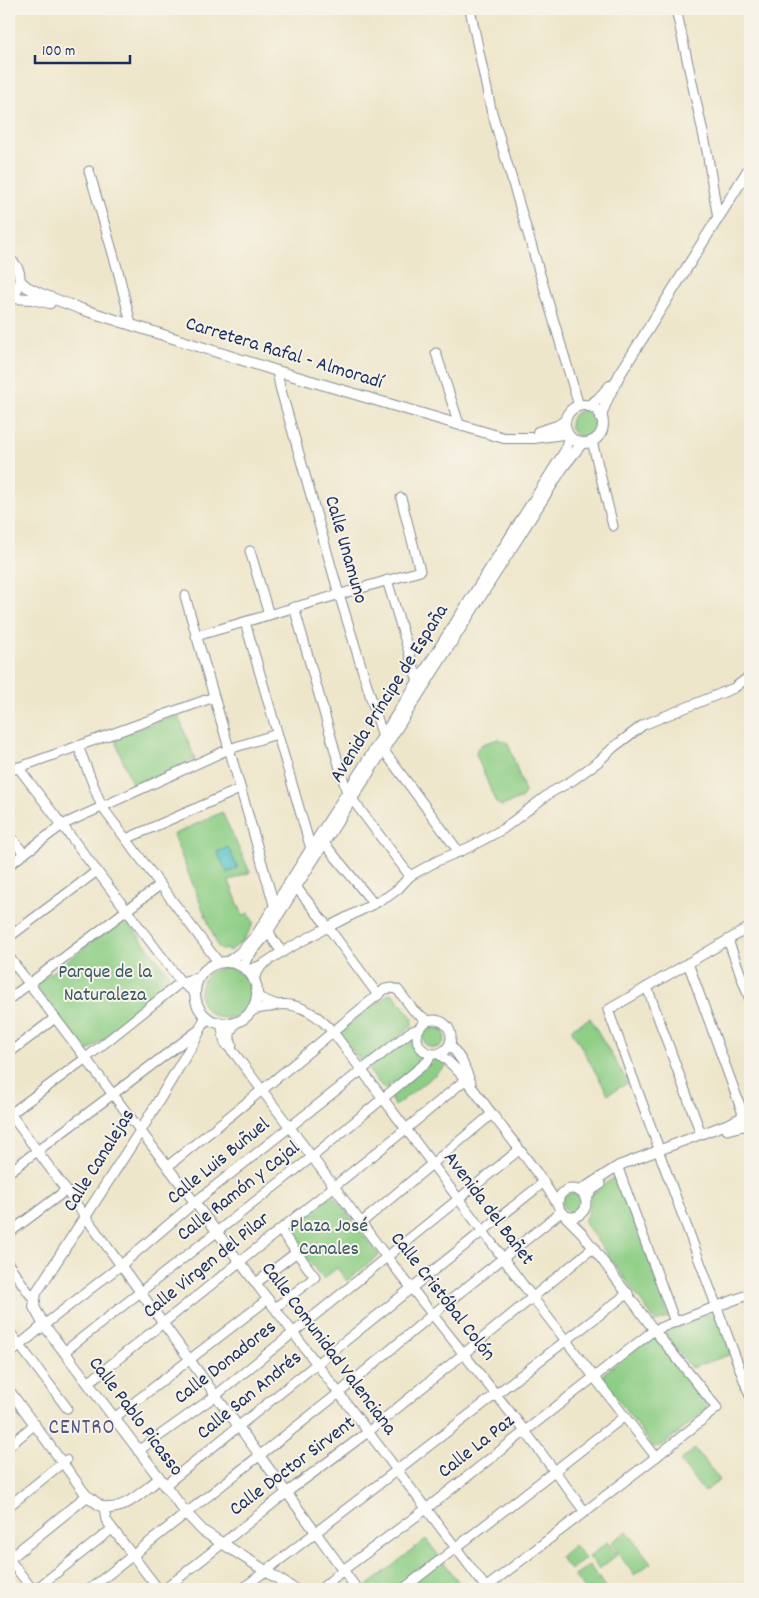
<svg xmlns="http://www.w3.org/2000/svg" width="759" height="1598" viewBox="0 0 759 1598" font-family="Dekko,sans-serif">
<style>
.green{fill:#8dce85;stroke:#547e72}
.water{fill:#51c0c6;stroke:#367892}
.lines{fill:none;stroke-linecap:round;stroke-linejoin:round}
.minor-casing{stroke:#848a94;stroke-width:11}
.major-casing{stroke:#848a94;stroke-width:12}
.minor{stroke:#fff;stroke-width:9}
.major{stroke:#fff;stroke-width:10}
.labels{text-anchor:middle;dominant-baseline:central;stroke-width:4;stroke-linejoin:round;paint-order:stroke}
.street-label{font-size:20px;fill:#1b2f5e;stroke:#f7f3e8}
.park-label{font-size:20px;fill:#385768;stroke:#f7f3e8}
.neighbourhood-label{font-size:21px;letter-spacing:1px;fill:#535784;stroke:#f7f3e8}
</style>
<rect width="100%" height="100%" fill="#f7f3e8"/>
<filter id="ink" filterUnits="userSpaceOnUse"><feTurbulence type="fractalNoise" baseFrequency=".02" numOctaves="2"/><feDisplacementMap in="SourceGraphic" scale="10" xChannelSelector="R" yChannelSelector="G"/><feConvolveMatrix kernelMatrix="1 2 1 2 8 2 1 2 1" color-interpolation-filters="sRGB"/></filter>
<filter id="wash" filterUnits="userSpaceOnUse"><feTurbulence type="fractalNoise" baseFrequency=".0096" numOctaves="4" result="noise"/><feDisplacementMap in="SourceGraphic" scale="20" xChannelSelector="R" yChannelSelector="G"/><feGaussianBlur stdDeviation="1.12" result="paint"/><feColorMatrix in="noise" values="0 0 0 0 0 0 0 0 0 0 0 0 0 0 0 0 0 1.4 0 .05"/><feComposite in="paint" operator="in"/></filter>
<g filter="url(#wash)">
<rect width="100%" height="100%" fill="#eee6ca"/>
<!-- green -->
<g class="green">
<circle cx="583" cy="424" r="13"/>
<polygon points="178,715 195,759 133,786 114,738"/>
<path d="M499,739L508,743L525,792L522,798L502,806L496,803L476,754C476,743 490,742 499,739Z"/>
<polygon points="222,812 250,872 229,881 243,916 248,913 254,923 243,941 230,951 224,949 222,951 218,947 173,835"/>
<polygon points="122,919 126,919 174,982 173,986 88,1051 84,1050 36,987 36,984"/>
<circle cx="225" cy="993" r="25"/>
<polygon points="390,993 394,995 413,1019 412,1026 367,1062 362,1062 340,1035 341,1031"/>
<polygon points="590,1018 628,1083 608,1094 571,1029"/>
<circle cx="434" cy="1037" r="11"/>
<polygon points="411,1035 416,1048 425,1056 425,1059 386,1089 384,1089 369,1071 371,1067"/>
<polygon points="436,1059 442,1059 447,1065 395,1106 391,1100 391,1095"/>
<polygon points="614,1177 620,1179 669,1317 656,1322 584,1222 590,1206 591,1195"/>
<circle cx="572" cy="1203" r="10"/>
<polygon points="332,1194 379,1255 347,1281 337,1268 323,1279 286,1230"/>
<polygon points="717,1311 732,1354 691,1368 663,1331"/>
<polygon points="651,1338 657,1339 707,1404 705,1412 660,1447 653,1447 604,1380 604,1373"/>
<polygon points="695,1449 720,1480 704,1492 680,1461"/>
<polygon points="627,1531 651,1563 634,1575 611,1543"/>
<polygon points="426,1539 458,1581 446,1589 363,1589"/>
<polygon points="607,1542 617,1555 599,1569 589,1557"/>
<polygon points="574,1545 585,1559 570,1570 560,1557"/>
<polygon points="589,1565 607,1589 585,1589 574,1576"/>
</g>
<!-- water -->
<polygon class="water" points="228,847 238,868 227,873 217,852"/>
</g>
<g filter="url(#ink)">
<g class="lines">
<!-- minor casing -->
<g class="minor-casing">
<g id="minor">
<polyline points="470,9 491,109 579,406"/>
<polyline points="676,9 707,151 718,219"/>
<polyline points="89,171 118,271 131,324"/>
<polyline points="436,353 459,424"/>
<polyline points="277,371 280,387 339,594 383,737"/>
<polyline points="592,441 613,526"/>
<polyline points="250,551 269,615"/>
<polyline points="387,580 418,682"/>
<polyline points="185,596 275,908"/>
<polyline points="294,607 347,793"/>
<polyline points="245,622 311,849"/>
<polyline points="196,636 420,571 401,498"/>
<polyline points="78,746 102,807 219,963"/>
<polyline points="384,751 459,852"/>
<polyline points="18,767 181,982 195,993"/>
<polyline points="9,771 214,697"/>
<polyline points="352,799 410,876"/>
<polyline points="9,834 24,854"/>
<polyline points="126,839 240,789"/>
<polyline points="324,843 374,904"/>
<polyline points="9,865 62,825 229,749 277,734"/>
<polyline points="296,887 328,927 378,995"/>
<path d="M269,930C271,939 276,945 283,952"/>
<polyline points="9,937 97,871"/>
<polyline points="728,940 750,1000"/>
<polyline points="9,957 487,1589"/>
<polyline points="688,963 743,1114"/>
<polyline points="245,969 251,969 262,965 280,953 328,927 387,897 398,889 410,876 437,861 470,847 503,829 550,793 573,780 599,761 614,747 643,725 734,688 750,676"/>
<polyline points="253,979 262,965"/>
<polyline points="647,987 701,1134"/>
<polyline points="257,994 260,998 277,1005"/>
<polyline points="9,999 160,885"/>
<path d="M250,1012C257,1008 262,1008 270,1007C272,1007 275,1006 277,1005C300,1002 319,1016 333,1032L536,1302L656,1457"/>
<circle cx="434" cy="1037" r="17"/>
<polyline points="221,1023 225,1043 235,1054 386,1256 525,1431 585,1512"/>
<polyline points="450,1044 462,1061 471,1083"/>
<path d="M232,1045C227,1036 231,1030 236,1022"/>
<polyline points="9,1053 55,1018"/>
<path d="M439,1054C458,1067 478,1095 492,1114C515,1144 540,1174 559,1207"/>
<polyline points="9,1112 357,1589"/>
<polyline points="9,1115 86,1058 181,982 200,977"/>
<polyline points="750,1116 743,1114 739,1120 743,1126 750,1125"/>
<polyline points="727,1130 743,1126"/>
<polyline points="659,1149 608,1010 750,927"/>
<polyline points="660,1155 750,1396"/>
<polyline points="168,1166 272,1082 385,989 392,988 398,990 414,1011 427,1020"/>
<polyline points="619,1171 675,1322"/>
<polyline points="9,1172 200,1029"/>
<circle cx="572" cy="1203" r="14"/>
<polyline points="579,1191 618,1166 730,1123 740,1118"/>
<polyline points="586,1199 592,1190 601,1184"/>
<polyline points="361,1223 492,1114"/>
<polyline points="9,1233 65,1191"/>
<polyline points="9,1265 34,1300"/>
<polyline points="256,1283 297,1252"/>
<polyline points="275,1308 315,1277 280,1230"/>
<polyline points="44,1325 120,1266 195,1202 410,1032 418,1029"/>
<polyline points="9,1331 67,1408"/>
<polyline points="64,1352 312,1157 428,1061 431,1054"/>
<polyline points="88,1383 406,1129 465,1080"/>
<polyline points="9,1390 87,1496"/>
<polyline points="114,1418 268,1299"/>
<polyline points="9,1446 35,1424"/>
<polyline points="138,1451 215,1396 519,1150"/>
<polyline points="164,1486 544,1182"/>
<polyline points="9,1506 66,1460"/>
<polyline points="104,1507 106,1520 158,1589"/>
<polyline points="9,1559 32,1589"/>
<polyline points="36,1589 112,1529"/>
<polyline points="90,1589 339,1393 433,1314 561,1212"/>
<polyline points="165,1589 286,1493 368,1432 594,1247"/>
<polyline points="242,1589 628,1293"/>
<polyline points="321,1589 343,1570 426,1509 654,1330 750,1294"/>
<polyline points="403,1589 625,1416"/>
<polyline points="484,1589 656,1457 717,1408 654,1330 582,1233 565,1216"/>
<polyline points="636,1589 639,1587 640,1589"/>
</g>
</g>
<!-- major casing -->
<g class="major-casing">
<g id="major">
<path d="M9,259C24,270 22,288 9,299"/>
<polyline points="20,281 27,287 41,294 81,309 277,371 504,438 534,438 563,434 568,435"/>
<polyline points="11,298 32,299 50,303"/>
<circle cx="584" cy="424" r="19"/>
<polyline points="588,406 598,399 610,386"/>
<path d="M601,418C604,402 613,388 620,374L750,167"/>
<polyline points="538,432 557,426 565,421"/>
<polyline points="228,962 240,953 256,936 311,849 566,450 569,436"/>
<circle cx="226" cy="993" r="31"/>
<polyline points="243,967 247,957 264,937 563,467 582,443"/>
<polyline points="206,1017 195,1040 141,1130 36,1293 34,1307 44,1325 186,1513 203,1531 294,1589"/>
<polyline points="9,1354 44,1325"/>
<path d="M9,1559L87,1496C93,1499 97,1505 104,1507C122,1513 145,1489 159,1479"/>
</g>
</g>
<!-- minor -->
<use href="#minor" class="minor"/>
<!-- major -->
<use href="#major" class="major"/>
</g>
</g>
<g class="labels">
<!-- street labels -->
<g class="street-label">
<text transform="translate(284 354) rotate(17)">Carretera Rafal - Almoradí</text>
<text transform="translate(345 550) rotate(74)">Calle Unamuno</text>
<text transform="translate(390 694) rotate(-58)">Avenida Príncipe de España</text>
<text transform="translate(100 1161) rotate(-58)">Calle Canalejas</text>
<text transform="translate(219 1162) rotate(-39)">Calle Luis Buñuel</text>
<text transform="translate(239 1192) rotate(-38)">Calle Ramón y Cajal</text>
<text transform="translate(488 1209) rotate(53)">Avenida del Bañet</text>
<text transform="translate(207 1266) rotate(-39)">Calle Virgen del Pilar</text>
<text transform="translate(442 1297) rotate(52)">Calle Cristóbal Colón</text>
<text transform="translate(328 1349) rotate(53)">Calle Comunidad Valenciana</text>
<text transform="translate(226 1363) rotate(-38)">Calle Donadores</text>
<text transform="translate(250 1396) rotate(-39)">Calle San Andrés</text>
<text transform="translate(135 1417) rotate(53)">Calle Pablo Picasso</text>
<text transform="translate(477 1447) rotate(-38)">Calle La Paz</text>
<text transform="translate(293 1467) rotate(-37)">Calle Doctor Sirvent</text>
</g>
<!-- park labels -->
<g class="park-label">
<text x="105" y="973">Parque de la<tspan x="105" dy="23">Naturaleza</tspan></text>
<text x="329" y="1227">Plaza José<tspan x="329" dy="23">Canales</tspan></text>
</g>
<!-- neighbourhood labels -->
<g class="neighbourhood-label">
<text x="82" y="1429">CENTRO</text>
</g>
</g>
<!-- margin -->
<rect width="759" height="1598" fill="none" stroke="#f7f3e8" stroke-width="30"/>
<!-- scale -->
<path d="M35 55v8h95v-8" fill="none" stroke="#1b2f5e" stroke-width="2.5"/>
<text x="42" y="55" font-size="15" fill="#1b2f5e" stroke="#f7f3e8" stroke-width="4" paint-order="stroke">100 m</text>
</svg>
